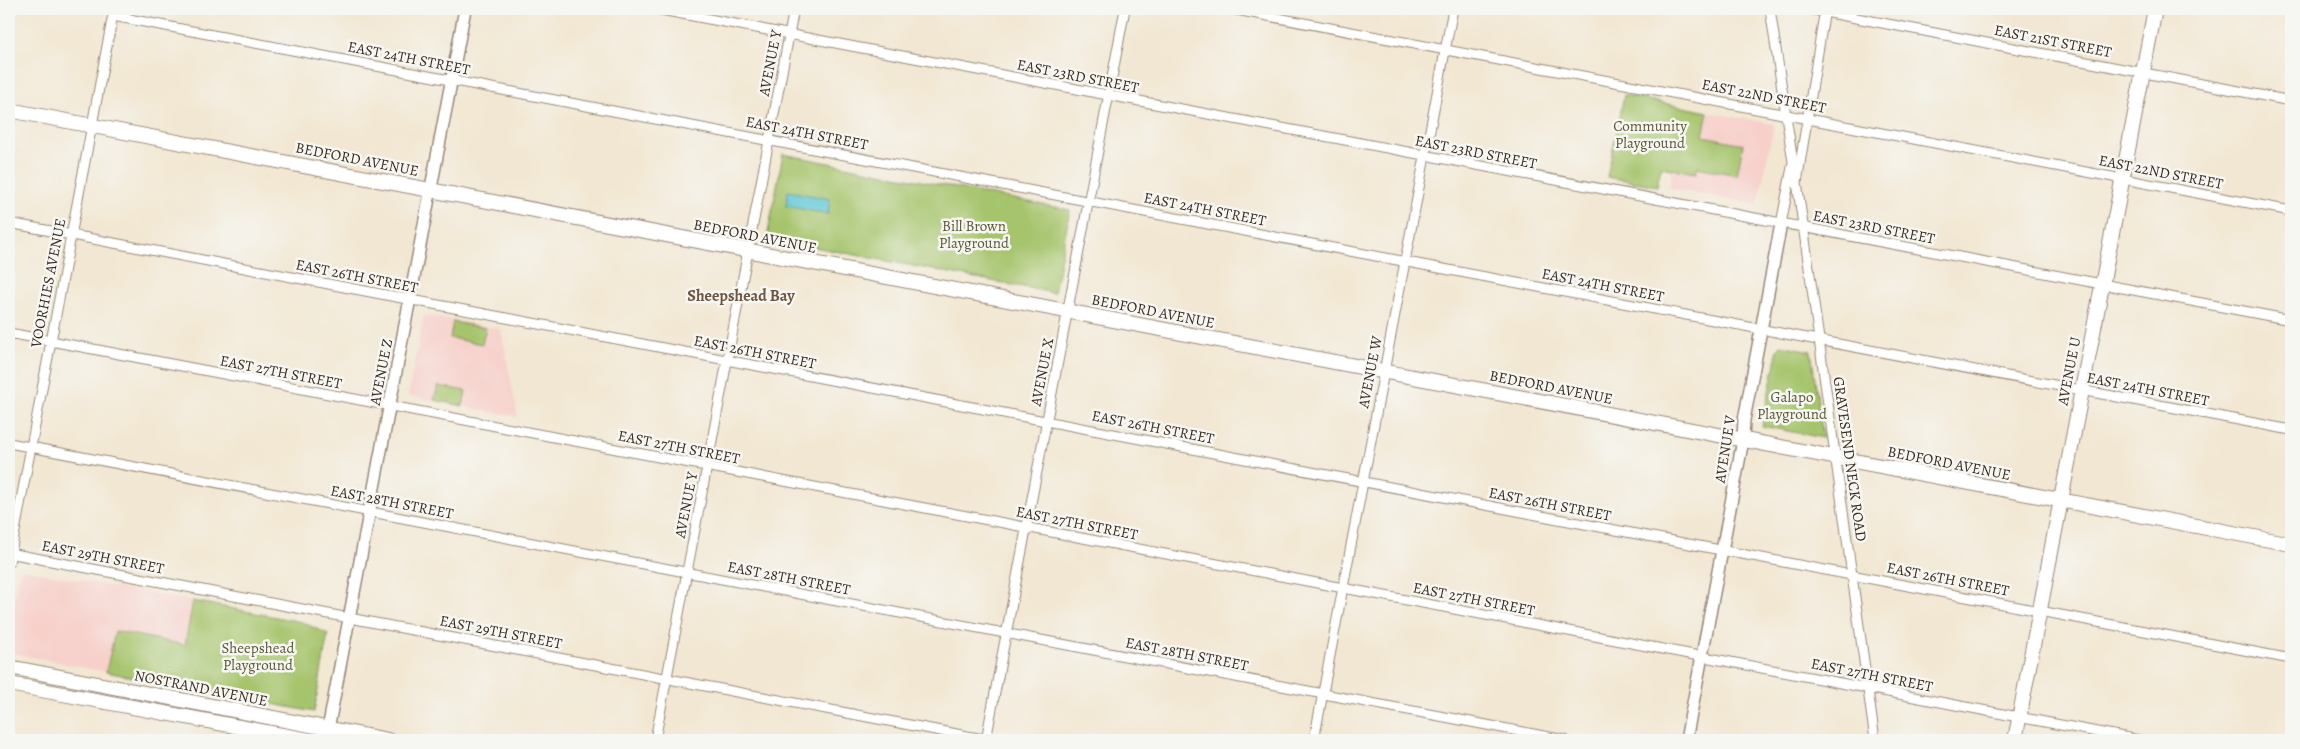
<svg xmlns="http://www.w3.org/2000/svg" width="2300" height="749" viewBox="0 0 2300 749" font-family="Alegreya,serif">
<style>
.built{fill:#f7d0ca}
.green{fill:#a6c46c;stroke:#707745}
.water{fill:#5bc7d4;stroke:#4b7879}
.lines{fill:none;stroke-linecap:round;stroke-linejoin:round}
.minor-casing{stroke:#968878;stroke-width:11}
.tertiary-casing{stroke:#968878;stroke-width:14}
.secondary-casing{stroke:#968878;stroke-width:16}
.minor{stroke:#fff;stroke-width:9}
.tertiary{stroke:#fff;stroke-width:11}
.secondary{stroke:#fff;stroke-width:14}
.labels{text-anchor:middle;dominant-baseline:central;stroke-width:5;stroke-linejoin:round;paint-order:stroke}
.street-label{font-size:15px;fill:#3b2a1e;stroke:#f6f6f2}
.park-label{font-size:15px;fill:#5b5835;stroke:#f6f6f2}
.neighbourhood-label{font-size:16px;font-weight:bold;fill:#6f5540;stroke:#f6f6f2}
</style>
<rect width="100%" height="100%" fill="#f6f6f2"/>
<filter id="ink" filterUnits="userSpaceOnUse"><feTurbulence type="fractalNoise" baseFrequency=".02" numOctaves="2"/><feDisplacementMap in="SourceGraphic" scale="10" xChannelSelector="R" yChannelSelector="G"/><feConvolveMatrix kernelMatrix="1 2 1 2 8 2 1 2 1" color-interpolation-filters="sRGB"/></filter>
<filter id="wash" filterUnits="userSpaceOnUse"><feTurbulence type="fractalNoise" baseFrequency=".0096" numOctaves="4" result="noise"/><feDisplacementMap in="SourceGraphic" scale="20" xChannelSelector="R" yChannelSelector="G"/><feGaussianBlur stdDeviation="1.12" result="paint"/><feColorMatrix in="noise" values="0 0 0 0 0 0 0 0 0 0 0 0 0 0 0 0 0 1.4 0 .05"/><feComposite in="paint" operator="in"/></filter>
<g filter="url(#wash)">
<rect width="100%" height="100%" fill="#f2e7d2"/>
<!-- built -->
<g class="built">
<polygon points="1708,112 1774,124 1758,205 1669,188 1673,169 1695,173 1697,167 1737,175 1703,137"/>
<polygon points="424,315 501,329 518,417 408,396"/>
<polygon points="20,569 193,601 185,645 115,631 106,672 9,652 9,629"/>
</g>
<!-- green -->
<g class="green">
<polygon points="1624,95 1708,112 1703,136 1743,144 1737,175 1697,167 1696,173 1661,167 1657,186 1607,177"/>
<polygon points="783,154 1070,210 1054,293 767,238"/>
<polygon points="453,322 486,328 482,344 450,338"/>
<polygon points="1781,345 1811,351 1823,438 1762,426 1778,348"/>
<polygon points="438,386 466,391 463,406 434,400"/>
<polygon points="193,601 302,622 328,634 314,712 106,672 115,631 185,645"/>
</g>
<!-- water -->
<polygon class="water" points="788,191 830,199 828,214 786,206"/>
</g>
<g filter="url(#ink)">
<g class="lines">
<!-- minor casing -->
<g class="minor-casing">
<g id="minor">
<polyline points="656,9 2291,320"/>
<polyline points="1231,9 2291,211"/>
<polyline points="1770,9 1793,162 1781,224"/>
<polyline points="1809,9 2291,101"/>
<polyline points="1825,9 1797,182 1875,740"/>
<polyline points="113,16 2291,430"/>
<polyline points="9,223 2291,659"/>
<polyline points="9,333 2139,740"/>
<polyline points="9,443 1565,740"/>
<polyline points="9,553 988,740"/>
<polyline points="9,563 114,9"/>
<polyline points="655,740 794,9"/>
<polyline points="986,740 1125,9"/>
<polyline points="1314,740 1453,9"/>
</g>
</g>
<!-- tertiary casing -->
<g class="tertiary-casing">
<g id="tertiary">
<polyline points="326,740 465,9"/>
<polyline points="1686,740 1743,440 1744,420 1781,224"/>
</g>
</g>
<!-- secondary casing -->
<g class="secondary-casing">
<g id="secondary">
<polyline points="9,110 2291,544"/>
<polyline points="9,667 388,740"/>
<polyline points="9,684 309,740"/>
<polyline points="2015,740 2155,9"/>
</g>
</g>
<!-- minor -->
<use href="#minor" class="minor"/>
<!-- tertiary -->
<use href="#tertiary" class="tertiary"/>
<!-- secondary -->
<use href="#secondary" class="secondary"/>
</g>
</g>
<g class="labels">
<!-- street labels -->
<g class="street-label">
<text transform="translate(2053 41) rotate(11)">EAST 21ST STREET</text>
<text transform="translate(409 58) rotate(11)">EAST 24TH STREET</text>
<text transform="translate(770 63) rotate(-79)">AVENUE Y</text>
<text transform="translate(1078 76) rotate(11)">EAST 23RD STREET</text>
<text transform="translate(1764 96) rotate(11)">EAST 22ND STREET</text>
<text transform="translate(807 133) rotate(11)">EAST 24TH STREET</text>
<text transform="translate(1476 152) rotate(11)">EAST 23RD STREET</text>
<text transform="translate(357 159) rotate(11)">BEDFORD AVENUE</text>
<text transform="translate(2161 172) rotate(11)">EAST 22ND STREET</text>
<text transform="translate(1205 209) rotate(11)">EAST 24TH STREET</text>
<text transform="translate(1874 227) rotate(11)">EAST 23RD STREET</text>
<text transform="translate(755 236) rotate(11)">BEDFORD AVENUE</text>
<text transform="translate(357 276) rotate(11)">EAST 26TH STREET</text>
<text transform="translate(48 283) rotate(-79)">VOORHIES AVENUE</text>
<text transform="translate(1603 285) rotate(11)">EAST 24TH STREET</text>
<text transform="translate(1153 311) rotate(11)">BEDFORD AVENUE</text>
<text transform="translate(755 352) rotate(11)">EAST 26TH STREET</text>
<text transform="translate(2069 371) rotate(-79)">AVENUE U</text>
<text transform="translate(281 372) rotate(11)">EAST 27TH STREET</text>
<text transform="translate(381 372) rotate(-79)">AVENUE Z</text>
<text transform="translate(1042 372) rotate(-79)">AVENUE X</text>
<text transform="translate(1370 372) rotate(-79)">AVENUE W</text>
<text transform="translate(1551 387) rotate(11)">BEDFORD AVENUE</text>
<text transform="translate(2148 389) rotate(11)">EAST 24TH STREET</text>
<text transform="translate(1153 427) rotate(11)">EAST 26TH STREET</text>
<text transform="translate(679 447) rotate(11)">EAST 27TH STREET</text>
<text transform="translate(1725 449) rotate(-81)">AVENUE V</text>
<text transform="translate(1850 459) rotate(82)">GRAVESEND NECK ROAD</text>
<text transform="translate(1949 463) rotate(11)">BEDFORD AVENUE</text>
<text transform="translate(392 502) rotate(11)">EAST 28TH STREET</text>
<text transform="translate(1550 504) rotate(11)">EAST 26TH STREET</text>
<text transform="translate(686 505) rotate(-79)">AVENUE Y</text>
<text transform="translate(1077 523) rotate(11)">EAST 27TH STREET</text>
<text transform="translate(103 557) rotate(11)">EAST 29TH STREET</text>
<text transform="translate(789 578) rotate(11)">EAST 28TH STREET</text>
<text transform="translate(1948 579) rotate(11)">EAST 26TH STREET</text>
<text transform="translate(1474 599) rotate(11)">EAST 27TH STREET</text>
<text transform="translate(501 632) rotate(11)">EAST 29TH STREET</text>
<text transform="translate(1187 654) rotate(11)">EAST 28TH STREET</text>
<text transform="translate(1872 675) rotate(11)">EAST 27TH STREET</text>
<text transform="translate(201 688) rotate(11)">NOSTRAND AVENUE</text>
</g>
<!-- park labels -->
<g class="park-label">
<text x="1650" y="126">Community<tspan x="1650" dy="17">Playground</tspan></text>
<text x="974" y="226">Bill Brown<tspan x="974" dy="17">Playground</tspan></text>
<text x="1792" y="397">Galapo<tspan x="1792" dy="17">Playground</tspan></text>
<text x="258" y="648">Sheepshead<tspan x="258" dy="17">Playground</tspan></text>
</g>
<!-- neighbourhood labels -->
<g class="neighbourhood-label">
<text x="741" y="296">Sheepshead Bay</text>
</g>
</g>
<!-- margin -->
<rect width="2300" height="749" fill="none" stroke="#f6f6f2" stroke-width="30"/>
</svg>
